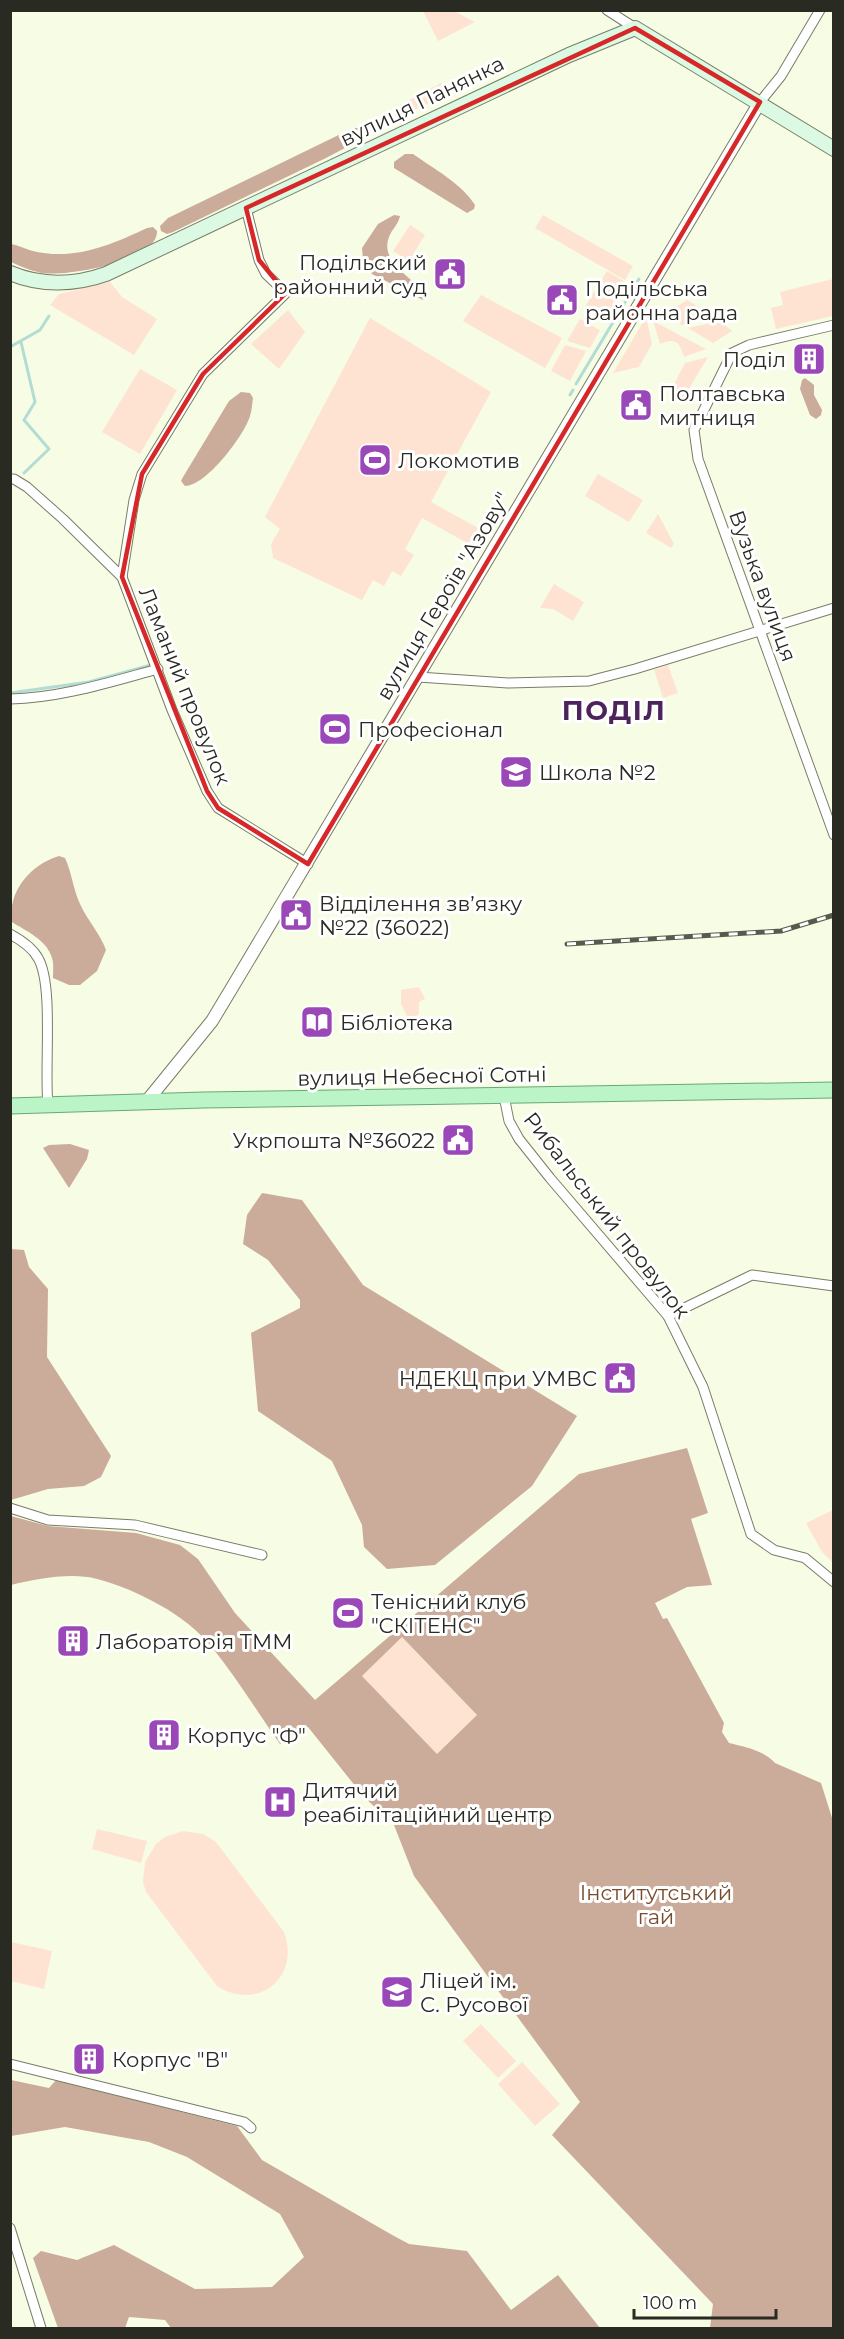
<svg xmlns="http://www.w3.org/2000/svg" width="844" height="2339" viewBox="0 0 844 2339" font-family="Montserrat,sans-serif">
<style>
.green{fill:#ffe3d2}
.forest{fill:#cbac9a;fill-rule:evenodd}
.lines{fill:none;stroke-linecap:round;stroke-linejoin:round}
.stream{stroke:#b3dcd4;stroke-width:3}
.minor-casing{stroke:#787d68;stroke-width:11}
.tertiary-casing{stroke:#787d68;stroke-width:14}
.secondary-casing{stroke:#787d68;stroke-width:16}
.primary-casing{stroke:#69a975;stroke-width:17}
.minor{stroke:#fff;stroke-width:9}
.tertiary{stroke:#fff;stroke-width:12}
.secondary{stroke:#dcfae3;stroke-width:14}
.primary{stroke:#baf4c7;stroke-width:15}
.rail-casing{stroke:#585a4e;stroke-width:5}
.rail{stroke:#fff;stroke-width:3;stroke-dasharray:9;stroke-linecap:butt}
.marked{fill:none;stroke:#d62828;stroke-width:4.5;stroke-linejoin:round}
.labels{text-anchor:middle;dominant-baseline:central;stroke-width:6;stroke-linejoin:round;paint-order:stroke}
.street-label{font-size:21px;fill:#292a22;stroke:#fff}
.poi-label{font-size:21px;fill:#292a22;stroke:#fff;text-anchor:start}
.park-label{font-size:21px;fill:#784c2e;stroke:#fff}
.district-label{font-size:27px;font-weight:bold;letter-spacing:1.5px;fill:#4c245a;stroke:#fff}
</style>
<rect width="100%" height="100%" fill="#f7fce4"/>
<!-- green -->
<g class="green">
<polygon points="423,11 454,11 475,22 438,41"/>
<polygon points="441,83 444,86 438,92 439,98 397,118 400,105"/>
<polygon points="543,215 633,266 625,280 535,228"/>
<polygon points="410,225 425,235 409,261 393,251"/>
<polygon points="607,271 627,283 606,319 585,307"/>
<polygon points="833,279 833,316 776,329 771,308 783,305 780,292"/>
<polygon points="110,282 122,297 157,319 134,355 50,305 59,294"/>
<polygon points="481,295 562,338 545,368 463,321"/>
<polygon points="687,300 714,316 682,325 664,315"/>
<polygon points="288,310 305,332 279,369 251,344"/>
<polygon points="646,317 652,344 639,367 613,373"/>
<polygon points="370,318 491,392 431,502 478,528 469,544 422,518 405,549 414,555 401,576 392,571 384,586 373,580 362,600 273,558 271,544 280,529 265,517"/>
<polygon points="580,319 600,330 590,348 567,341"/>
<path d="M653,321L706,349L684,357C680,342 675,337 660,344Z"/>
<polygon points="720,321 732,331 713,343 688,328"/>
<polygon points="565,345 586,351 570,381 551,371"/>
<polygon points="708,357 684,397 671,390 685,363"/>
<polygon points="140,369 177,390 140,454 102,432"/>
<polygon points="598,474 643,500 629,522 585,496"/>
<polygon points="658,514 674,544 671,548 646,533"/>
<polygon points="554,584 584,602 573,621 553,609 540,608"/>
<polygon points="668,665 678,693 663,698 654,670"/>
<polygon points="419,987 425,999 419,1002 419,1014 409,1020 401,1004 401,990"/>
<polygon points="833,1510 833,1563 822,1552 806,1523"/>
<polygon points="402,1637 477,1715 437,1754 362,1676"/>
<polygon points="97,1829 147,1841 141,1863 92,1849"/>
<path d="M183,1831L203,1834L216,1842L284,1932C301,1977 258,2012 217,1986L146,1892L143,1882L145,1862L156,1844L165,1837Z"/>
<polygon points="11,1942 52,1951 44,1989 11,1981"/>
<polygon points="481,2024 516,2061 498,2078 463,2041"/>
<polygon points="522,2062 560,2104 535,2126 498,2084"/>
</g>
<!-- forest -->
<g class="forest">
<polygon points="353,128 359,128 362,132 362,139 326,158 173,232 167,234 161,231 160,226 168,218"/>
<path d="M405,154H413C434,169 461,183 475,205L474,209L467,213L394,168V162Z"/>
<path d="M394,215L400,216C398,225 392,229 389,237C379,263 414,277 424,294L423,300L372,274L363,260L362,248L378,224Z"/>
<path d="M153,227L157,231C159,261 66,277 42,273C31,271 20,266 11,262L10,244C19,245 25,249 33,251C74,261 111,245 147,228Z"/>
<polygon points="805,378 814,385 814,395 822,410 821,415 816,419 810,415 800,389 802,380"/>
<path d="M241,392L250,393L253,398C252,404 252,410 250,416C244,436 206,486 185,486L181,481L183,477L229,401Z"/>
<path d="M59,856L65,858C72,873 73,889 80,904C87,920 100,933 106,950L97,971L80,985H69L53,978C53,972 54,964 52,958C47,940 26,931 12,922C7,892 31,864 59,856Z"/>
<polygon points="70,1144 89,1150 87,1159 69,1188 43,1148 49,1145"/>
<polygon points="262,1193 302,1200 363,1285 577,1416 532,1486 435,1565 387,1569 364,1547 362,1525 332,1461 258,1411 251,1333 300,1308 300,1300 268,1260 243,1244 247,1215"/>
<polygon points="11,1249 24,1250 29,1267 48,1289 47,1357 111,1456 101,1477 84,1486 48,1489 11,1500"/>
<path d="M687,1448L708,1513L691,1519L712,1585L687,1587L655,1603L663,1619L667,1618L724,1723L722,1732L729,1743C745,1747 763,1750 775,1763L821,1783L833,1821V2328H710L713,2304L552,2135L580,2102L414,1876L394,1825L364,1797L308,1727L280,1744C257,1711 236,1677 211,1646C186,1615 136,1589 97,1579C71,1572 36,1579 11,1585V1516L48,1526L136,1533L180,1545L198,1559L235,1613L315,1700L579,1474ZM402,1637L477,1715L437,1754L362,1676Z"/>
<polygon points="11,2080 49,2088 56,2080 237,2126 262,2160 394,2236 409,2244 467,2251 511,2310 558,2275 600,2328 171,2328 165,2320 129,2317 125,2328 58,2328 33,2258 41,2251 77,2260 114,2245 195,2289 272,2287 304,2257 280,2214 187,2157 149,2142 65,2127 11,2136"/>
</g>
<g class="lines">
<!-- stream -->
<g class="stream">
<polyline points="21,342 35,402 24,420 49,449 24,473"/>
<polyline points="10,347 40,330 49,316"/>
<polyline points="576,384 639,279"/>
<polyline points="570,395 573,390"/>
<polyline points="10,693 89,682 151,665"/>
</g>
<!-- minor casing -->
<g class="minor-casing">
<g id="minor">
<polyline points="607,10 635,28"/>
<polyline points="760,102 781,76 820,10"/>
<polyline points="834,325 749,345 732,353 694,430 698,459 834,835"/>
<polyline points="10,479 14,479 27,487 63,519 122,577 172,710 207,791 218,808 308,864"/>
<polyline points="122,577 134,500 142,474 203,374 286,293 266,274 259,260 246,208"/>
<polyline points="418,677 508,683 589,681 635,669 834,608"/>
<path d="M10,699C61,698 110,682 158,669"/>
<path d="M10,934C21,940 32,947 38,958C54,985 44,1069 48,1105"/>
<polyline points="504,1096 509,1121 519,1139 550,1178 668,1316 703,1387 751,1534 774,1550 805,1558 834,1582"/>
<polyline points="668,1316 752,1275 834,1286"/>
<polyline points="10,1508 48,1520 135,1525 262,1555"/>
<polyline points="10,2064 244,2122 251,2128"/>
<polyline points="10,2228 41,2328"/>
</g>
</g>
<!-- tertiary casing -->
<g class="tertiary-casing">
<polyline id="tertiary" points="147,1101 212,1021 236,981 760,102"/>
</g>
<!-- secondary casing -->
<g class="secondary-casing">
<path id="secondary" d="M10,273C41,286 75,285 106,274L569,55L635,28L834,149"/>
</g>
<!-- primary casing -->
<g class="primary-casing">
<polyline id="primary" points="10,1106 203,1100 834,1090"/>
</g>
<!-- minor -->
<use href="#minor" class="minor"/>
<!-- tertiary -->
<use href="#tertiary" class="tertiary"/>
<!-- secondary -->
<use href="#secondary" class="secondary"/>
<!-- primary -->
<use href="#primary" class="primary"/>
<!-- rail casing -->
<g class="rail-casing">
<polyline id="rail" points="567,944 781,931 834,915"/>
</g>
<!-- rail -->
<use href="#rail" class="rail"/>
</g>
<!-- marked area -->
<path class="marked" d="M635,28L760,102L308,864L218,808L207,791L122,577L142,474L203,374L286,293L259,260L246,208Z"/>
<!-- icons -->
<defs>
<g id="civic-square" transform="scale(1.725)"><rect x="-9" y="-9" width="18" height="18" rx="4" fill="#9a48b7" stroke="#fff"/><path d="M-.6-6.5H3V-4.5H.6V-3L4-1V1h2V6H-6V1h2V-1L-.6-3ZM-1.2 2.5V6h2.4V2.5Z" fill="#fff"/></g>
<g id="building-square" transform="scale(1.725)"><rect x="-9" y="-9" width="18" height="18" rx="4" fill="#9a48b7" stroke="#fff"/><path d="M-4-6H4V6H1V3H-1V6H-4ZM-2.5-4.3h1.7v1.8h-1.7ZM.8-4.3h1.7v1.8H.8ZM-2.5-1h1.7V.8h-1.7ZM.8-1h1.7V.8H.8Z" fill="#fff"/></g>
<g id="stadium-square" transform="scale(1.725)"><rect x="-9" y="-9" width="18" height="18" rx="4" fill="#9a48b7" stroke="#fff"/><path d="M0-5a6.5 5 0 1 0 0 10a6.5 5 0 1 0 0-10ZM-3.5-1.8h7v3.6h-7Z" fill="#fff"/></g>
<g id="school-square" transform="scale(1.725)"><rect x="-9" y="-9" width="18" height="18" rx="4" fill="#9a48b7" stroke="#fff"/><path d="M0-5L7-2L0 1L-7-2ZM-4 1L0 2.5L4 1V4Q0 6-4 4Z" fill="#fff"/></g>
<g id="library-square" transform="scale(1.725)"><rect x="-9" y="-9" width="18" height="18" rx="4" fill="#9a48b7" stroke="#fff"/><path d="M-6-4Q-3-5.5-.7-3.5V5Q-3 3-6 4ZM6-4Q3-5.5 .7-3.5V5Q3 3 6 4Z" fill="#fff"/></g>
<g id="hospital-square" transform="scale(1.725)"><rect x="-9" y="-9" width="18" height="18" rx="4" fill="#9a48b7" stroke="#fff"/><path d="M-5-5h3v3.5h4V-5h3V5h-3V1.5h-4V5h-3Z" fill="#fff"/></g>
</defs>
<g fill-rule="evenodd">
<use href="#civic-square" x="450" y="274"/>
<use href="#civic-square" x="562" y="300"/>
<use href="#building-square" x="809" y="359"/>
<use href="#civic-square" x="636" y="405"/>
<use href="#stadium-square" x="375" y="460"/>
<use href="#stadium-square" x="335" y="729"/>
<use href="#school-square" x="516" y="772"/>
<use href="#civic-square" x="296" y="915"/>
<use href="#library-square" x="317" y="1022"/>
<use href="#civic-square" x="458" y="1140"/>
<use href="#civic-square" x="620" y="1378"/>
<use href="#stadium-square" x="348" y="1613"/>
<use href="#building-square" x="73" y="1641"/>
<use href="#building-square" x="164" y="1735"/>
<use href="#hospital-square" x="280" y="1802"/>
<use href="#school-square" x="397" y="1992"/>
<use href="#building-square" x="89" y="2059"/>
</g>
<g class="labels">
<!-- street labels -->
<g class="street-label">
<text transform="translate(422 101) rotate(-26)">вулиця Панянка</text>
<text transform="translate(763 586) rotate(70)">Вузька вулиця</text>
<text transform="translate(443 596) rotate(-59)">вулиця Героїв "Азову"</text>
<text transform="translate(185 686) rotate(68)">Ламаний провулок</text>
<text transform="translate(422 1076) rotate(-1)">вулиця Небесної Сотні</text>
<text transform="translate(607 1215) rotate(52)">Рибальський провулок</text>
</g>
<!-- poi labels -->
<g class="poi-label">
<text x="427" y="262" text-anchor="end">Подільский<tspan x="427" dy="24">районний суд</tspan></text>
<text x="585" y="288">Подільська<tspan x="585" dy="24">районна рада</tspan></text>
<text x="786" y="359" text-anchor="end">Поділ</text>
<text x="659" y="393">Полтавська<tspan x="659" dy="24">митниця</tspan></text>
<text x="398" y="460">Локомотив</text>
<text x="358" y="729">Професіонал</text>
<text x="539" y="772">Школа №2</text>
<text x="319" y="903">Відділення зв’язку<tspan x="319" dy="24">№22 (36022)</tspan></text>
<text x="340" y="1022">Бібліотека</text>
<text x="435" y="1140" text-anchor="end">Укрпошта №36022</text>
<text x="597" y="1378" text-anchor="end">НДЕКЦ при УМВС</text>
<text x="371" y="1601">Тенісний клуб<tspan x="371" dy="24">"СКІТЕНС"</tspan></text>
<text x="96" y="1641">Лабораторія ТММ</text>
<text x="187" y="1735">Корпус "Ф"</text>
<text x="303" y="1790">Дитячий<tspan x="303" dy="24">реабілітаційний центр</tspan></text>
<text x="420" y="1980">Ліцей ім.<tspan x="420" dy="24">С. Русової</tspan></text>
<text x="112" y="2059">Корпус "В"</text>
</g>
<!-- park labels -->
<g class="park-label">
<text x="656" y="1892">Інститутський<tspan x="656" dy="24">гай</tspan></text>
</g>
<!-- district labels -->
<g class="district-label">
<text x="614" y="710">ПОДІЛ</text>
</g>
</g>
<!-- border -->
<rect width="844" height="2339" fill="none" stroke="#292a22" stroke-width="24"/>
<!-- scale -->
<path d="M634 2309v9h142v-9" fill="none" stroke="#292a22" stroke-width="3"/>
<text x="643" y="2309" font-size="18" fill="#292a22" stroke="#ffffff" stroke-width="4.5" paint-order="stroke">100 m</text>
</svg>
